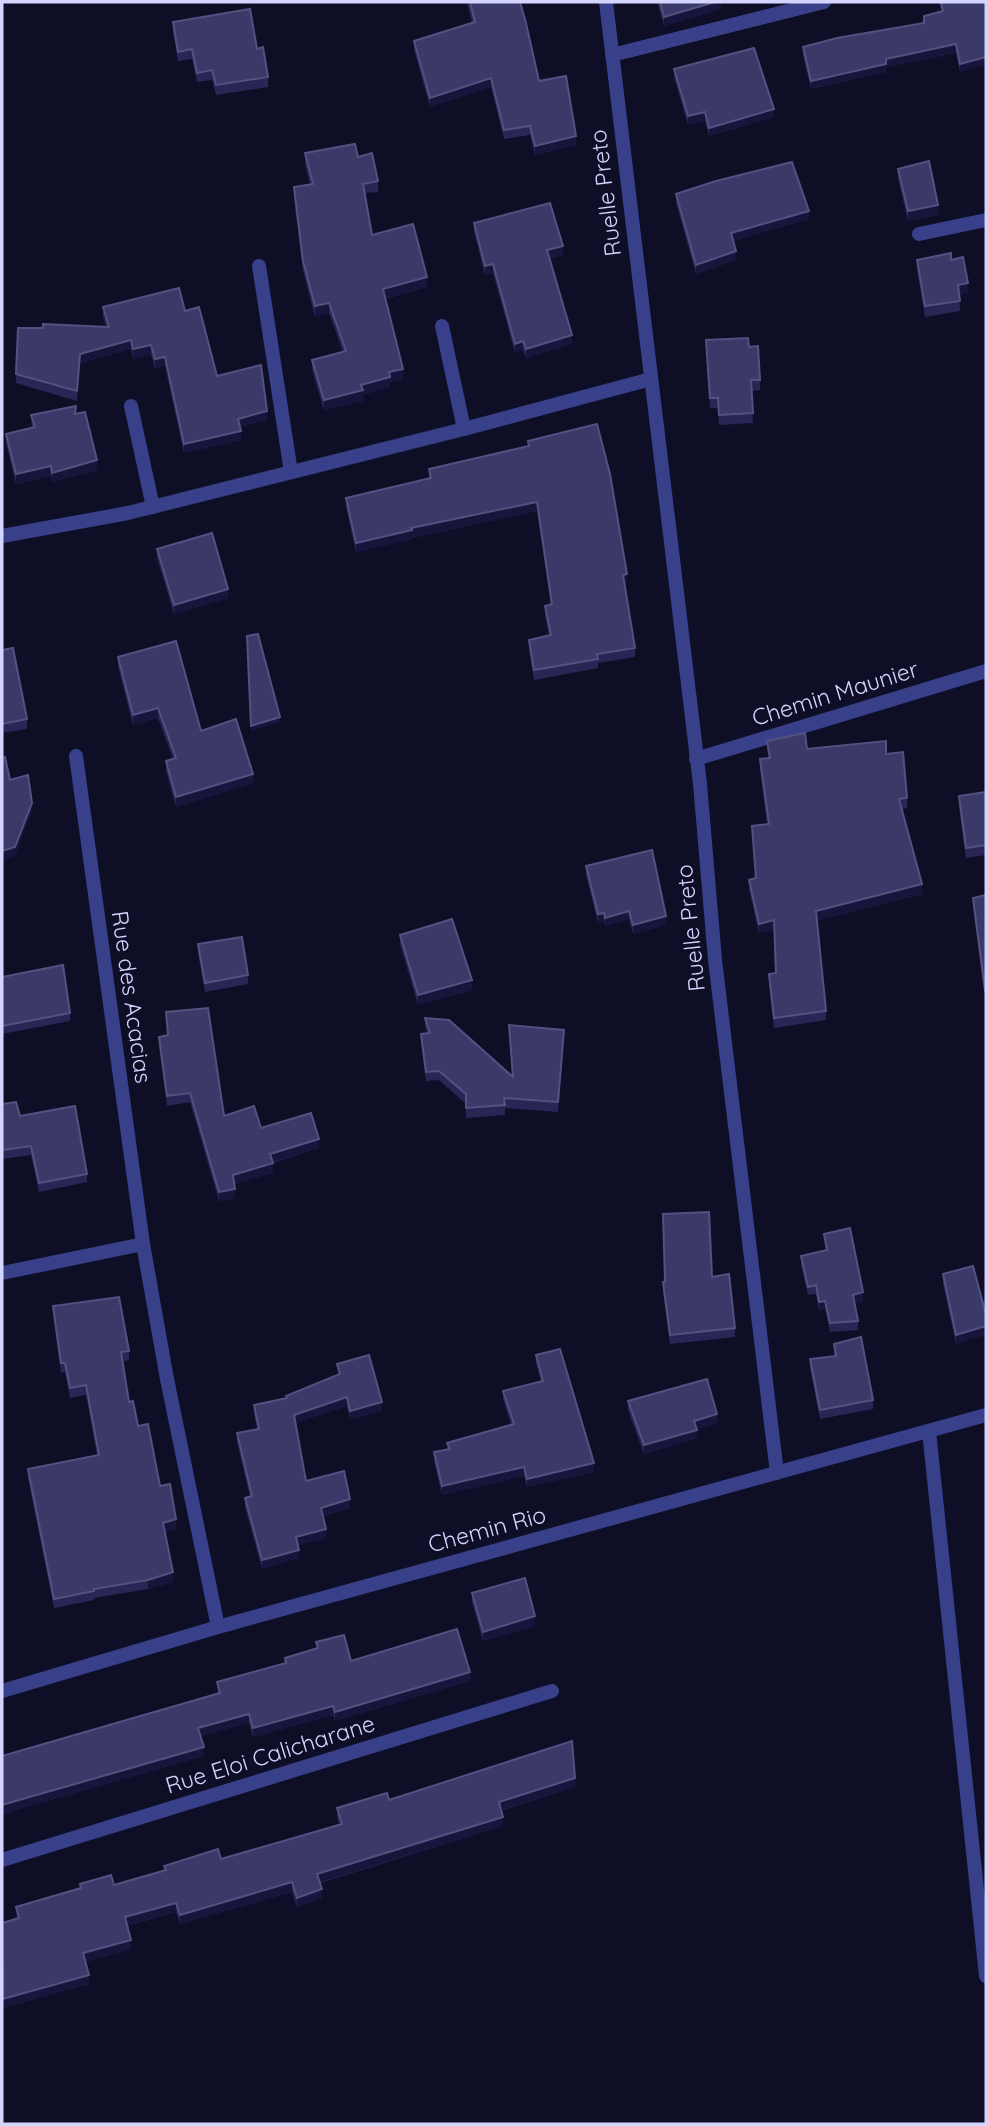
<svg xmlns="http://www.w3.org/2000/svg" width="988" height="2126" viewBox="0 0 988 2126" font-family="Quicksand,sans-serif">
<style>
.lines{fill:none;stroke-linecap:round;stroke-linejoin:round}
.service{stroke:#374088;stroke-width:14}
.minor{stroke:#374088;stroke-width:14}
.wall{fill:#292656}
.shaded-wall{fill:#17153b}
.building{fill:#3b3968;stroke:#535180;stroke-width:2}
.labels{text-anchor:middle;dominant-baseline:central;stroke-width:5;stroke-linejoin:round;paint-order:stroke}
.street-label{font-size:23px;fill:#d4d5ff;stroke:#0f0e27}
</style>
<rect width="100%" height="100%" fill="#0f0e27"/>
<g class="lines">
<!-- service -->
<polyline class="service" points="929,1431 986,1976"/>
<!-- minor -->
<g class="minor">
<polyline points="606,2 700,784 715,960 777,1473"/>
<polyline points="612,55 824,2"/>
<polyline points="919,234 986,220"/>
<polyline points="259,266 291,472"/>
<polyline points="442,326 464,429"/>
<polyline points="131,406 153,507"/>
<polyline points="2,536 128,513 464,429 651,379"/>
<polyline points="76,756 143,1244 167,1379 218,1627"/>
<polyline points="696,759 986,671"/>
<polyline points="2,1273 143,1244"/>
<polyline points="2,1691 218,1627 986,1415"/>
<polyline points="2,1860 552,1691"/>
</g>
</g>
<!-- wall -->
<g class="wall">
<polygon points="467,2 520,2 539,81 576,145 535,155 530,135 504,139 491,87 430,107 414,50 414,41 472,23"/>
<polygon points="657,2 721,2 721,9 664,26"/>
<polygon points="939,2 986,2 960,72 956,53 886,67 886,72 811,89 803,55 803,47 924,24 924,16 941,11"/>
<polygon points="173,22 257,49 268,77 268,87 216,95 212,80 197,82 192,59 178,61 173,31"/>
<polygon points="674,69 774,117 709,136 705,121 688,125 674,77"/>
<polygon points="305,153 358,157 378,181 378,192 365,193 372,235 427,287 385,299 403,379 390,382 390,387 363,395 363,401 324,410 312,370 312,360 343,352 329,313 315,317 303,271 294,198 294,187 310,185 305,164"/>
<polygon points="898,169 938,215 908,221 898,179"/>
<polygon points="676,194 809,219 733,241 736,260 696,274 676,203"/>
<polygon points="474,223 563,255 549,259 572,344 526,358 523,350 515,353 493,273 485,275 474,232"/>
<polygon points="917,260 951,260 968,293 959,295 960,311 925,317 917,270"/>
<polygon points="103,307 185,311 217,376 267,420 240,427 241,440 184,453 165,366 155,369 151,354 133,359 131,349 80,363 77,401 16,383 18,328 43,328 106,327 103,317"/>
<polygon points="706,340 749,347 760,380 760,390 752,391 753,423 719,425 718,408 710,408"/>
<polygon points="76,414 97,470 52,482 51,476 16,484 6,443 6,434 32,428 31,415"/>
<polygon points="528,441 627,583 625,584 635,648 635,657 598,663 598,668 534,680 529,649 529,640 549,636 545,615 545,606 551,605 537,511 412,538 412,539 356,552 346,507 346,498 429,478 429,469 528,447"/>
<polygon points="157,549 228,598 174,614 157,558"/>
<polygon points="2,650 27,719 27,729 2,733"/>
<polygon points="118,657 201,731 253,783 176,807 166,771 166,761 173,759 158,718 133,725 118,667"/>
<polygon points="767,741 807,749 886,754 907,798 907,808 901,809 922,894 817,920 826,1011 826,1020 774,1028 769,984 769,974 775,973 774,930 759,933 749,889 749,880 756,878 752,826 767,824 760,769 760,759 768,758"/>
<polygon points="986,792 986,855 966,858 959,807 959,796"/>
<polygon points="586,866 666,925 633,934 629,919 605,926 604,921 598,923 586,875"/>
<polygon points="986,895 986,999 985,999 973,907 973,898"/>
<polygon points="400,935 472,990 418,1005 400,944"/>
<polygon points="198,944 248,975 248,984 205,992 198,953"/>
<polygon points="2,977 70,1013 70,1021 2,1034"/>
<polygon points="166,1012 224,1116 319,1148 273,1163 273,1173 234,1184 235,1198 219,1201 190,1102 167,1106 159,1046 159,1037 167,1035"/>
<polygon points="425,1018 512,1076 509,1025 564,1039 558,1112 505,1108 505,1115 466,1118 466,1104 439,1080 426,1081 421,1043 421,1034 427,1033 425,1028"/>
<polygon points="2,1104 20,1116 87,1174 87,1182 39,1192 31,1155 2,1159"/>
<polygon points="824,1234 863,1301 854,1303 858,1321 858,1330 830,1332 825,1309 819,1311 816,1294 808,1295 801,1265 801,1256 826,1250"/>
<polygon points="973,1266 956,1344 943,1284 943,1274"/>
<polygon points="663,1282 735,1328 735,1337 670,1344 663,1291"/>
<polygon points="53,1306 129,1351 129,1360 123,1361 129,1402 176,1529 165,1532 173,1582 148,1589 94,1598 94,1600 54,1608 28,1478 28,1469 97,1455 86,1395 70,1398 65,1372 61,1373 53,1315"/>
<polygon points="834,1344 873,1400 873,1409 820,1419 810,1368 810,1359 834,1356"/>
<polygon points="536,1355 594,1472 527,1487 524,1476 442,1495 434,1461 434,1452 447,1450 447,1443 511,1425 503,1399 503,1391 541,1382 536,1363"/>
<polygon points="337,1364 382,1411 350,1419 347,1406 295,1423 306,1481 350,1508 323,1516 326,1538 298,1545 299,1558 262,1569 245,1507 245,1498 250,1497 237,1442 237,1433 257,1429 254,1413 254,1405 286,1398 338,1375"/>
<polygon points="628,1401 717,1423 697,1429 697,1438 644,1454 628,1410"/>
<polygon points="472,1593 535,1626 483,1641 472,1602"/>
<polygon points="316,1642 351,1661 470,1681 335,1721 333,1715 253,1737 249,1723 201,1736 204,1756 2,1814 218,1694 217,1682 285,1663 285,1658 316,1649"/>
<polygon points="575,1787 501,1811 503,1826 320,1883 322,1898 297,1907 292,1892 180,1924 176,1912 127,1926 131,1949 86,1962 89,1984 3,2008 2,1923 17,1919 16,1907 80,1888 80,1884 114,1885 164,1870 164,1866 221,1859 339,1824 337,1817 337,1808 389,1800"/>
</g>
<!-- shaded-wall -->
<g class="shaded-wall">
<polygon points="715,2 721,2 721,9 664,26 664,17"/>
<polygon points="956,44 956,53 886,67 886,72 811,89 811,81 886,59"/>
<polygon points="986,57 986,65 960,72 960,64"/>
<polygon points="491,78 491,87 430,107 430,98"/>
<polygon points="774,109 774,117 709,136 709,128"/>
<polygon points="705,112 705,121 688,125 688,116"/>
<polygon points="576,136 576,145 535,155 535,146"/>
<polygon points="938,205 938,215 908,221 908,211"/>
<polygon points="809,211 809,219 731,242 731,233"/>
<polygon points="563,246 563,255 547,259 547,250"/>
<polygon points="736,251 736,260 696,274 696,265"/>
<polygon points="493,264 493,273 485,275 485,266"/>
<polygon points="427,277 427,287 383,299 383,289"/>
<polygon points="968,283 968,293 958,296 958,285"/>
<polygon points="329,303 329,313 315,317 315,306"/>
<polygon points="572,335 572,344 526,358 526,349"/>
<polygon points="131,340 131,349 80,363 77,401 80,354"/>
<polygon points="523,341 523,350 515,353 515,344"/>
<polygon points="151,345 151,354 133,359 133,349"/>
<polygon points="165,357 165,366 155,369 155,359"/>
<polygon points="403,369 403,379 390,382 390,387 363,395 363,401 324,410 324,400 361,385 389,372"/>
<polygon points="267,411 267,420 238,428 238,419"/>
<polygon points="241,431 241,440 184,453 184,444"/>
<polygon points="97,460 97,470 52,482 52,473"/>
<polygon points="51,466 51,476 16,484 16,474"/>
<polygon points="537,502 537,511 412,538 412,539 356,552 356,543 411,528"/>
<polygon points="627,574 627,583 623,584 623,575"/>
<polygon points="228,589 228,598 174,614 174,605"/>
<polygon points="158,708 158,718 133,725 133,715"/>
<polygon points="280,717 280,722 251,731 251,726"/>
<polygon points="253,774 253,783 176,807 176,797"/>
<polygon points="32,803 32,811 15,856 2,860 2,851"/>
<polygon points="922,884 922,894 816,921 816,911"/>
<polygon points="629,911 629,919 605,926 605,918"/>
<polygon points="604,913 604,921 598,923 598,914"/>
<polygon points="666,916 666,925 633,934 633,925"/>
<polygon points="774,920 774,930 759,933 759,924"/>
<polygon points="472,980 472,990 418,1005 418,995"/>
<polygon points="564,1030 564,1039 558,1112 558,1102"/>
<polygon points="319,1139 319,1148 270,1163 270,1154"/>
<polygon points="273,1163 273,1173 233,1184 233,1175"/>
<polygon points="235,1189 235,1198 219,1201 219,1192"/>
<polygon points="863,1292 863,1301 853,1303 853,1295"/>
<polygon points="825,1301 825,1309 819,1311 819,1302"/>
<polygon points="986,1326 986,1335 956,1344 956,1335"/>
<polygon points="347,1397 347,1406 294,1423 294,1415"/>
<polygon points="382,1402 382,1411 350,1419 350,1411"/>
<polygon points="717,1414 717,1423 694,1430 694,1421"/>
<polygon points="697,1430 697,1438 644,1454 644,1445"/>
<polygon points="594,1463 594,1472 527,1487 527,1479"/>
<polygon points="524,1467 524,1476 442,1495 442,1486"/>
<polygon points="350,1499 350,1508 321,1516 321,1508"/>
<polygon points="176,1519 176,1529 163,1533 163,1523"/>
<polygon points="326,1529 326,1538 296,1546 296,1537"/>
<polygon points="299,1550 299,1558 262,1569 262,1560"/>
<polygon points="173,1572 173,1582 148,1589 148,1580"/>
<polygon points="535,1616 535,1626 483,1641 483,1632"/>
<polygon points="470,1672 470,1681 335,1721 335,1712"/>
<polygon points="333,1706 333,1715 253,1737 253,1728"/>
<polygon points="249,1714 249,1723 198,1737 198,1728"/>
<polygon points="204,1747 204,1756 2,1814 2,1805"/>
<polygon points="575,1778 575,1787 499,1811 499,1802"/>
<polygon points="503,1817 503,1826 317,1883 317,1874"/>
<polygon points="292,1882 292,1892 180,1924 180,1915"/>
<polygon points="322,1889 322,1898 297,1907 297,1898"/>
<polygon points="176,1903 176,1912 125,1926 125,1917"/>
<polygon points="131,1940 131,1949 83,1963 83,1953"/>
<polygon points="89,1975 89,1984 3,2008 3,1999"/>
</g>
<!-- building -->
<g class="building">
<polygon points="470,2 520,2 526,23 539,81 566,76 576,136 535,146 530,126 504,130 491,78 430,98 414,41 475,22"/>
<polygon points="660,2 715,2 664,17"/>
<polygon points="941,2 986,2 986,57 960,64 956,44 886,59 886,64 811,81 803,47 837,38 924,23 924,16 943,11"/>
<polygon points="250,9 257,49 263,47 268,77 216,85 212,70 197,73 192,49 178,52 173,22"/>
<polygon points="754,48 774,109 709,128 705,112 688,116 674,69"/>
<polygon points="355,144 358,157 372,153 378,181 363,184 372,235 413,224 427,277 383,289 403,369 389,372 390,377 361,385 363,390 324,400 312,360 346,351 329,303 315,306 303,261 294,187 313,184 305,153"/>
<polygon points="929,161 938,205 908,211 898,169"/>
<polygon points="792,162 809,211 731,233 736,251 696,265 676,194 716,181"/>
<polygon points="550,203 563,246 547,250 572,335 526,349 523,341 515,344 493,264 485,266 474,223"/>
<polygon points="951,253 951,260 963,257 968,283 958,285 960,301 925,306 917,260"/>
<polygon points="179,288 185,311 199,307 217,376 261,365 267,411 238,419 241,431 184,444 165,357 155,359 151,345 133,349 131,340 80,354 77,391 16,374 18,328 43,328 43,324 109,327 103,307"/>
<polygon points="748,338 749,347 758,346 760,380 751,380 753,413 719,415 718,398 710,398 706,340"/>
<polygon points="76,406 75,414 85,412 97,460 52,473 51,466 16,474 6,434 35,427 31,415"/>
<polygon points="597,424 610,474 627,574 623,575 635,648 597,654 598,659 534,670 529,640 551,635 545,606 552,604 537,502 411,528 412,530 356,543 346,498 431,478 429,469 529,446 528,441"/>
<polygon points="212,533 228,589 174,605 157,549"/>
<polygon points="258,634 280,717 251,726 247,636"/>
<polygon points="176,641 201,731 236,719 253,774 176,797 166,761 176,758 158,708 133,715 118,657"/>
<polygon points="13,648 27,719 2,724 2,650"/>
<polygon points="805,733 807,749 886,741 886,754 903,752 907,798 899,799 922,884 816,911 826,1011 774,1018 769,974 776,973 774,920 759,924 749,880 756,878 752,826 769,824 760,759 770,758 767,741"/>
<polygon points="5,757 10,780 28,775 32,803 15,847 2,851 2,758"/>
<polygon points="986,792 986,845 966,848 959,796"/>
<polygon points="652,850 666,916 633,925 629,911 605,918 604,913 598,914 586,866"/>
<polygon points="986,895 986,990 985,990 973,898"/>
<polygon points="452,919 472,980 418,995 400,935"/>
<polygon points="242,937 248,975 205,983 198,944"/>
<polygon points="63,965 70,1013 2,1026 2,977"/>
<polygon points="208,1008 224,1116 254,1106 261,1128 311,1113 319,1139 270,1154 273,1163 233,1175 235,1189 219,1192 190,1093 167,1096 159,1037 168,1035 166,1012"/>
<polygon points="425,1018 449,1020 513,1077 509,1025 564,1030 558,1102 504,1098 505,1105 466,1108 466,1094 439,1071 426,1072 421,1034 430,1033"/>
<polygon points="16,1102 20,1116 75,1106 87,1174 39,1183 31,1146 2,1150 2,1104"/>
<polygon points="709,1212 712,1277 729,1274 735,1328 670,1335 663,1282 665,1282 663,1214"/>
<polygon points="850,1228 863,1292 853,1295 858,1321 830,1323 825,1301 819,1302 816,1285 808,1287 801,1256 827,1250 824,1234"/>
<polygon points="973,1266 986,1315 986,1326 956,1335 943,1274"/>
<polygon points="119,1297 129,1351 121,1352 129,1402 133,1401 138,1426 148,1424 160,1486 170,1484 176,1519 163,1523 173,1572 148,1580 94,1589 94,1591 54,1599 28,1469 99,1455 86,1385 70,1388 65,1363 61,1363 53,1306"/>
<polygon points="861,1337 873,1400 820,1410 810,1359 836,1356 834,1344"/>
<polygon points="560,1349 594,1463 527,1479 524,1467 442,1486 434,1452 450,1449 447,1443 514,1424 503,1391 543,1381 536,1355"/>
<polygon points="369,1355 382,1402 350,1411 347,1397 294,1415 306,1481 344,1471 350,1499 321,1508 326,1529 296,1537 299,1550 262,1560 245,1498 252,1496 237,1433 259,1429 254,1405 287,1398 286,1396 340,1374 337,1364"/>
<polygon points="707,1379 717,1414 694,1421 697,1430 644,1445 628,1401"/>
<polygon points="525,1578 535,1616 483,1632 472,1593"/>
<polygon points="457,1629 470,1672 335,1712 333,1706 253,1728 249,1714 198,1728 204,1747 2,1805 2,1756 220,1693 217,1682 286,1663 285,1658 318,1648 316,1642 344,1635 351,1661"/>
<polygon points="572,1741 575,1778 499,1802 503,1817 317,1874 322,1889 297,1898 292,1882 180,1915 176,1903 125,1917 131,1940 83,1953 89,1975 3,1999 2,1923 19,1918 16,1907 81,1888 80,1884 111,1875 114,1885 166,1870 164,1866 218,1849 221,1859 342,1824 337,1808 387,1793 389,1800"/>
</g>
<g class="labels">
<!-- street labels -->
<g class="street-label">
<text transform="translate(605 193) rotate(-97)">Ruelle Preto</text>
<text transform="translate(835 693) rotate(-17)">Chemin Maunier</text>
<text transform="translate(690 928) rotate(-96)">Ruelle Preto</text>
<text transform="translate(132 997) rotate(82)">Rue des Acacias</text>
<text transform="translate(487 1529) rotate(-15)">Chemin Rio</text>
<text transform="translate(270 1754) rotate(-17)">Rue Eloi Calicharane</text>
</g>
</g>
<!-- border -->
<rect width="988" height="2126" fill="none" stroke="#d4d5ff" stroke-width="7"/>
</svg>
